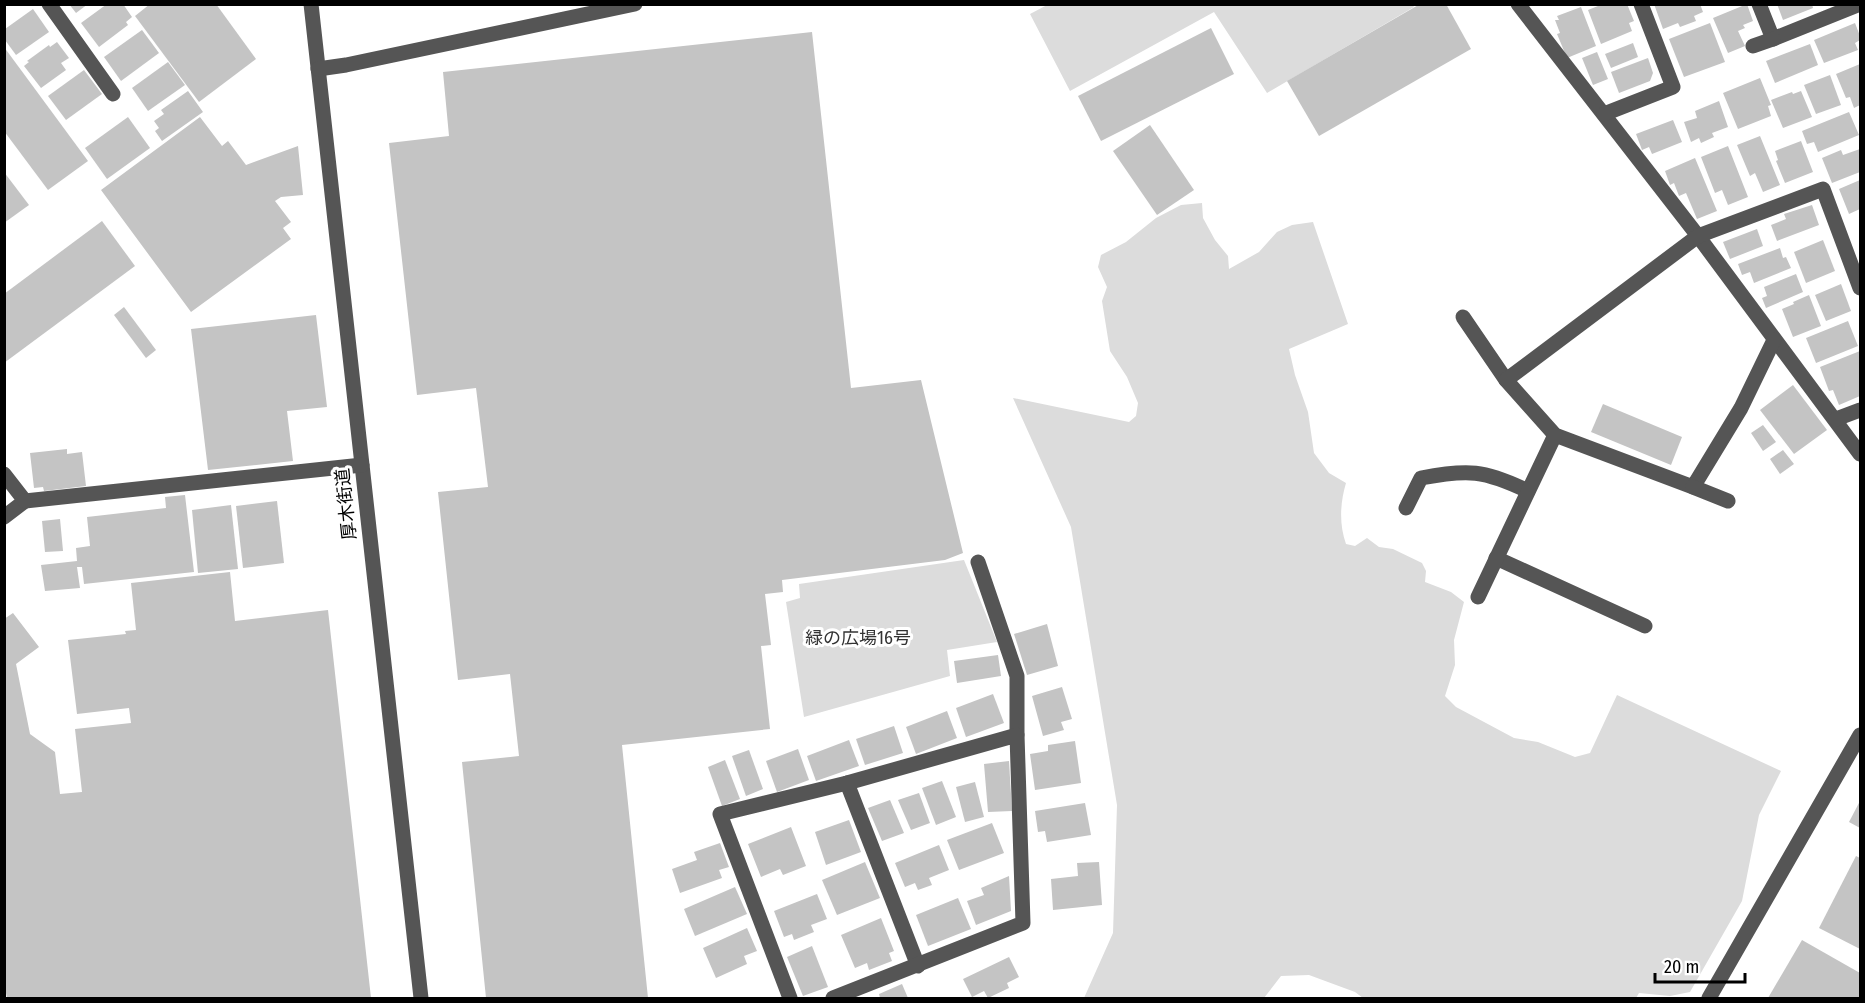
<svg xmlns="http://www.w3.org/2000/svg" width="1865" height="1003" viewBox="0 0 1865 1003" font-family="'Fira Sans Condensed','Noto Sans JP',sans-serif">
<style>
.green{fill:#dcdcdc}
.building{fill:#c4c4c4}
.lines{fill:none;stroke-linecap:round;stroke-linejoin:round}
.minor{stroke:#555;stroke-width:15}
.labels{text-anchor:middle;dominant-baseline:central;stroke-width:6;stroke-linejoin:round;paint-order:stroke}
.street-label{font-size:18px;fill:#000;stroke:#fff}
.park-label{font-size:18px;fill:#333;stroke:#fff}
</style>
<rect width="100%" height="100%" fill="#fff"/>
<!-- green -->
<g class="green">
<polygon points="1049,4 1412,4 1414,7 1267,93 1214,12 1070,91 1030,14"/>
<path d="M1202,203L1203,218L1215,240L1228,256L1229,269L1259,252L1277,232L1292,225L1313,222L1348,324L1289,349L1295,375L1308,412L1314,453L1329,473L1346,483C1340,503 1339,524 1346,544L1355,546L1367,538L1379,547L1393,549L1422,563L1426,571L1425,582L1451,592L1464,602L1454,640L1455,665L1445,696L1456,707L1514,738L1538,742L1575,757L1590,753L1617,695L1781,771L1759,815L1742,901L1690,992L1670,996L1639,993L1636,998H1363L1355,992L1309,975L1281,976L1264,998H1084L1113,933L1117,805L1071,527L1013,398L1129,422L1136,416L1138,403L1127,377L1110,351L1102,301L1107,287L1098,267L1101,255L1126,242L1156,218L1181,205Z"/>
<polygon points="964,560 997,642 947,650 950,676 804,717 786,602 800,598 799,584"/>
</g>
<!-- building -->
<g class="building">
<polygon points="69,4 88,4 76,13"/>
<polygon points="107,4 123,4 132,17 126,22 128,25 99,47 81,23"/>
<polygon points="150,4 216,4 256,59 199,102 135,16"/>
<polygon points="1420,4 1446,4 1471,49 1319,136 1287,81"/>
<polygon points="1603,4 1627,4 1634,21 1629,23 1632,31 1601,44 1588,10"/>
<polygon points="1654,4 1700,4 1703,12 1694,16 1696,21 1680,27 1678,23 1663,29"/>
<polygon points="1747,4 1753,21 1743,25 1745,28 1738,31 1745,46 1728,53 1713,18"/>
<polygon points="1777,4 1812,4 1813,8 1783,20"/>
<polygon points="1581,7 1596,46 1567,58 1557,34 1560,33 1555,20 1559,20 1557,16"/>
<polygon points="33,9 49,32 16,55 5,40 5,29"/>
<polygon points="1710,23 1725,62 1684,77 1669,39"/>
<polygon points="1855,23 1860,36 1860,40 1855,43 1858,50 1824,63 1814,40"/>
<polygon points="1211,28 1234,74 1101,141 1078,96"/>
<polygon points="142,30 159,53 121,81 104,57"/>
<polygon points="812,32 851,388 921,380 963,553 945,560 782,580 783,592 765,594 771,645 761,646 770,729 622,745 648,998 486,998 462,762 519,756 510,674 458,680 438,492 488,487 476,388 417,395 389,143 449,136 443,72"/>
<polygon points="57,42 69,58 61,63 66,70 41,88 24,66 29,62 27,61 49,45 50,47"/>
<polygon points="1633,43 1638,57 1611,68 1605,54"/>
<polygon points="1810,44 1818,65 1775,83 1766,61"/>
<polygon points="4,47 88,161 48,190 4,131"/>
<polygon points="1597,52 1608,79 1593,85 1582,58"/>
<polygon points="1648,58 1653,73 1650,81 1619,93 1611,72"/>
<polygon points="168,62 185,85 148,111 132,88"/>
<polygon points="1860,64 1860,105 1854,108 1850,97 1846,98 1836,74"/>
<polygon points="84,70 102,94 66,120 48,96"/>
<polygon points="1830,75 1841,105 1816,114 1804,85"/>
<polygon points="1760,78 1771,105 1768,106 1771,116 1738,129 1723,93"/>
<polygon points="188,91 203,112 162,141 155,131 159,128 154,121 164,114 161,110"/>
<polygon points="1801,91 1812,117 1783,128 1771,100 1792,92 1793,94"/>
<polygon points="1719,101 1728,127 1712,133 1714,137 1701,143 1699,138 1691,142 1684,122 1697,118 1695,111"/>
<polygon points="1849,112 1859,135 1818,152 1814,142 1807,144 1802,131"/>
<polygon points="128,117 150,148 107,179 85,148"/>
<polygon points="200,117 222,146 228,141 246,165 298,146 303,195 281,197 275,201 291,222 283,228 291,239 191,312 101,190"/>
<polygon points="1673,120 1682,142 1652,154 1649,147 1642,150 1636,134"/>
<polygon points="1150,125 1194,190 1157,215 1113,151"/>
<polygon points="1760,136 1780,185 1763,192 1755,173 1750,176 1737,145"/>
<polygon points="1801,141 1813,172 1785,183 1776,161 1778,160 1775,151"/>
<polygon points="1728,146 1748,197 1728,205 1722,190 1715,193 1701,157"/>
<polygon points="1860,149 1860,172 1832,183 1822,158 1841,150 1843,155"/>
<polygon points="1695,158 1717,211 1697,219 1686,193 1679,196 1674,183 1670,185 1665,171"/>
<polygon points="4,172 29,205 4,223"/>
<polygon points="1860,180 1860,209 1849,214 1839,189"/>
<polygon points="1812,205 1819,225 1777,241 1771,225 1786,219 1784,214"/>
<polygon points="102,221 135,266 4,363 4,294"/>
<polygon points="1757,229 1763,246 1730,259 1723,242"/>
<polygon points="1823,240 1835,271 1806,283 1794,252"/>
<polygon points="1780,248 1783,258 1786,257 1791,268 1754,283 1750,272 1742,275 1738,264"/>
<polygon points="1796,274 1803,292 1766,308 1762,298 1767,296 1764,287"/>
<polygon points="1841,284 1851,311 1826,321 1815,295"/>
<polygon points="1809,295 1821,326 1793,337 1782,309 1794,304 1793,302"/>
<polygon points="124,307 156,350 146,358 114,315"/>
<polygon points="316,315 327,407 287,411 293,461 208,470 191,329"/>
<polygon points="1848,321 1858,346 1816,363 1806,338"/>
<polygon points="1860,351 1860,396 1839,405 1833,390 1829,391 1820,367"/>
<polygon points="1793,385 1827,430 1794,454 1760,410"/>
<polygon points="1603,404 1682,437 1671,465 1591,432"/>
<polygon points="1763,425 1776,442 1763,451 1751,433"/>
<polygon points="67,449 67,454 82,452 86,486 44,491 43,487 34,488 30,453"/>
<polygon points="1783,450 1794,464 1780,474 1770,459"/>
<polygon points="185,495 194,572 84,584 82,567 77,567 80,588 45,591 41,565 77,561 76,548 90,546 87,517 166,508 165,497"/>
<polygon points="277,501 284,563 243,568 236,506"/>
<polygon points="231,505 238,569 198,573 192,510"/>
<polygon points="60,519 63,551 45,552 42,521"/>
<polygon points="230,572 235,621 328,610 371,998 7,998 6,993 4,993 4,619 13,613 39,647 16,664 30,734 55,752 60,794 82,792 75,729 131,723 129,708 77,714 68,640 126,634 125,631 136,630 131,583"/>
<polygon points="1047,624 1058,666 1027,675 1014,634"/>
<polygon points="998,655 1001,676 957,683 954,661"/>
<polygon points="1062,687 1072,719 1061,722 1064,730 1043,736 1032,696"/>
<polygon points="993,694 1004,723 966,737 956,708"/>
<polygon points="947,711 957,738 916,754 906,727"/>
<polygon points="894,726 903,753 865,765 856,739"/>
<polygon points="849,740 859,766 816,781 807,756"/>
<polygon points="1075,741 1081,783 1035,790 1030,754 1048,751 1048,745"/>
<polygon points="798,749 809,780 777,792 766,761"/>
<polygon points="749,750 763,789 746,796 732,756"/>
<polygon points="725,760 740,799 722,806 708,767"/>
<polygon points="1009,761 1012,811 988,812 984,764"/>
<polygon points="942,781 956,817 936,825 922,788"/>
<polygon points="975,782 984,817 965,822 956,787"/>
<polygon points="919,793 930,823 911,830 898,800"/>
<polygon points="890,800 904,833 882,841 868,808"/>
<polygon points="1860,801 1860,828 1849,822"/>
<polygon points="1085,803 1091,835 1047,842 1045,831 1038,832 1035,811"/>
<polygon points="849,820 861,852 826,865 815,832"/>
<polygon points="992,823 1004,853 959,870 947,840"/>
<polygon points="791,827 806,866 783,875 780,869 761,877 748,844"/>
<polygon points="720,843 729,867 719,870 722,878 680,893 672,869 697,860 694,852"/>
<polygon points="939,845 949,870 929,878 932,885 918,890 915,883 905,887 895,863"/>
<polygon points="1856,856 1860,858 1860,949 1819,928"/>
<polygon points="865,862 880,898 837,915 822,880"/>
<polygon points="1099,862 1102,905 1053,910 1051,879 1078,876 1077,863"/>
<polygon points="1009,876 1011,911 976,925 967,901 984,895 981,888"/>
<polygon points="735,887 747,914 695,936 684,909"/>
<polygon points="817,894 827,919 811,925 814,932 794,940 792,934 784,937 774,911"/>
<polygon points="958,898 971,929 928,946 916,915"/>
<polygon points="881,918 894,951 889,953 892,961 869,970 867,963 855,968 841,935"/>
<polygon points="747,928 757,951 744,956 747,964 716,978 703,948"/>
<polygon points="1802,940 1860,973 1860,998 1768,998"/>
<polygon points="812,946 828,987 803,996 787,957"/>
<polygon points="1009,957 1019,977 1007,983 1009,988 988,998 984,991 972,997 963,979"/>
<polygon points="902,984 908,998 880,998 879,994"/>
</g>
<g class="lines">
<!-- minor -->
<g class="minor">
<polyline points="49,4 113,94"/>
<polyline points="311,4 421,998"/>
<polyline points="1518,4 1698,236 1860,454"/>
<polyline points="1759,4 1773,39 1860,4"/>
<polyline points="1753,46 1773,39"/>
<polyline points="318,69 346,65 635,4"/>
<polyline points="1604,114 1673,87 1641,4"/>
<polyline points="1463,317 1506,380"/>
<polyline points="1774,340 1741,408 1693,487 1555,435 1506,380 1698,236 1823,189 1860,288"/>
<polyline points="1836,419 1860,410"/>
<polyline points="4,474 25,501 4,517"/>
<polyline points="1693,487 1728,501"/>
<polyline points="25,501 362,465"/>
<path d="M1406,508L1421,478C1468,469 1484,470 1528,491"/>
<polyline points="1496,558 1645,626"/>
<polyline points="978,562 1017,676 1017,735"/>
<polyline points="1478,597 1555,435"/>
<polyline points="847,783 918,966"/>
<polyline points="790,998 720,814 847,783 1017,735 1023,923 833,998"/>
<polyline points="1709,998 1860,735"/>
</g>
</g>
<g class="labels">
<!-- street labels -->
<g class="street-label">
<text transform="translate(346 504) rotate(-96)">厚木街道</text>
</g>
<!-- park labels -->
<g class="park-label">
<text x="858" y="638">緑の広場16号</text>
</g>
</g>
<!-- border -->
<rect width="1865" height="1003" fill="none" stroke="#000000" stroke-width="12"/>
<!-- scale -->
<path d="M1655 973v9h90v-9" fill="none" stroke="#000000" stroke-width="3"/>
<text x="1664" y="973" font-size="18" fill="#000000" stroke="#ffffff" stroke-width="4.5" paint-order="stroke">20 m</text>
</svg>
